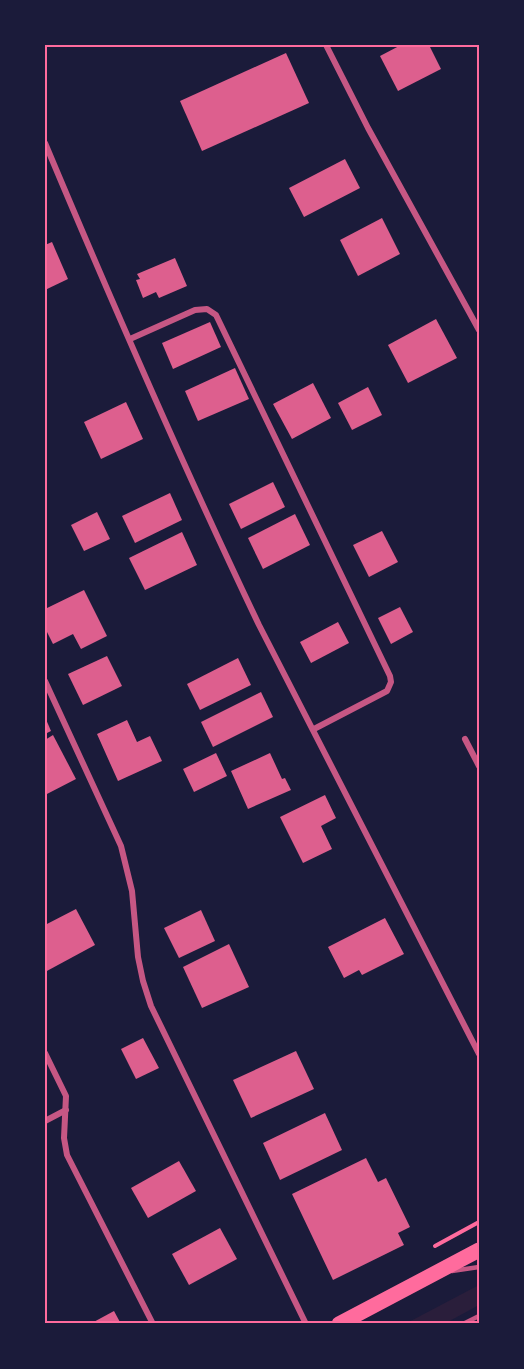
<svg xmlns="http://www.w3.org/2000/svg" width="524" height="1369" viewBox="0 0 524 1369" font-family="Signika,sans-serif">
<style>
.green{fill:#2a1e3b}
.building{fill:#dd5f8e}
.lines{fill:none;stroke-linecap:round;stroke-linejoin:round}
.path{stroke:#ff6b9d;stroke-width:4}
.service{stroke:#c65784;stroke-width:4.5}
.minor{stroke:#c65784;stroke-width:6}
.primary{stroke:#ff6b9d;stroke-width:15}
.neatline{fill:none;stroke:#ff6b9d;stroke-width:2}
</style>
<rect width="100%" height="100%" fill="#1b1b3a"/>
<!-- green -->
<polygon class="green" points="479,1285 479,1305 444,1324 405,1324"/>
<!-- building -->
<g class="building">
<polygon points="401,45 429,45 441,69 398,91 380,56"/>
<polygon points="286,53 309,103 202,151 180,101"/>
<polygon points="345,159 360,188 304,217 289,188"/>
<polygon points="382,218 400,254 358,276 340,240"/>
<polygon points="52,242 68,279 45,290 45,245"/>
<polygon points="175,258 187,286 159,298 156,292 143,298 136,280 140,279 137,274"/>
<polygon points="436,319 457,358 408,383 388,345"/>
<polygon points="210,322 221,347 173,369 162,343"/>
<polygon points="235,368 249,399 198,421 185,391"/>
<polygon points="313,383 331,418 292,439 273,404"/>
<polygon points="368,387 382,415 352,430 338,403"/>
<polygon points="126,402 143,439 101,459 84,422"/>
<polygon points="273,482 285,507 241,529 229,504"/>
<polygon points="170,493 182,520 135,543 122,516"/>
<polygon points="97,512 110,539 84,551 71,525"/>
<polygon points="295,514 310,545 263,569 248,538"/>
<polygon points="382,531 398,562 369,577 353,545"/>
<polygon points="182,532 197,565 145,590 129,558"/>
<polygon points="84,590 107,636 81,649 73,634 53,644 45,628 45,609"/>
<polygon points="400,607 413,632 391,644 378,618"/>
<polygon points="338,622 349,643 311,663 300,642"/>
<polygon points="107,656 122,686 83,705 68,674"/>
<polygon points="238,658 251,685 200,710 187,684"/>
<polygon points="261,692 273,717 213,747 201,722"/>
<polygon points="45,717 51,731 45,734"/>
<polygon points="127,720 137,742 150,736 162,761 118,781 97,734"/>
<polygon points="53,735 76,779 45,795 45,740"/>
<polygon points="216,753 227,776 194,792 183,769"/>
<polygon points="270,753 282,779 285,778 291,790 248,809 231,771"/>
<polygon points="325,795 336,818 321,826 332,849 303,863 280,817"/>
<polygon points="76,909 95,945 45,972 45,925"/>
<polygon points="201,910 215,941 179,958 164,928"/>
<polygon points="385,918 404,954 362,975 359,970 344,978 328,947"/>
<polygon points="229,944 249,987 202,1008 183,967"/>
<polygon points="143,1038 159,1068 136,1079 121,1049"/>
<polygon points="296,1051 314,1089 251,1118 233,1080"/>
<polygon points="325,1113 342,1150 280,1180 263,1143"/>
<polygon points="366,1158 378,1182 386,1178 410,1227 398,1233 404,1245 333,1280 292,1194"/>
<polygon points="179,1161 196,1191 148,1218 131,1188"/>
<polygon points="220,1228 237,1259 189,1285 172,1254"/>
<polygon points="114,1311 121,1324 90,1324"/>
</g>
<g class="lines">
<!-- path -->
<polyline class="path" points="435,1246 479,1222"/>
<!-- service -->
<g class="service">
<polyline points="452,1271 479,1267"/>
<polyline points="463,1324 479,1316"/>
</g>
<!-- minor -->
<g class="minor">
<polyline points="326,45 368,128 479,330"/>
<path d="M45,143C113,305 183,466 259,625L479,1054"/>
<polyline points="130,339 195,310 207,309 216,315 390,676 391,682 387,691 314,729"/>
<polyline points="45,681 121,846 132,891 138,957 143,981 151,1006 306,1324"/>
<polyline points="465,739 479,766"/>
<polyline points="45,1053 66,1096 64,1138 67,1155 153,1324"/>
<polyline points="45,1121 66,1110"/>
</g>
<!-- primary -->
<polyline class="primary" points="339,1324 479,1250"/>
</g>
<!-- border -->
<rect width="524" height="1369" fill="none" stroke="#1b1b3a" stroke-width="93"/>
<rect x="46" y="46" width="432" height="1276" class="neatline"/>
</svg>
